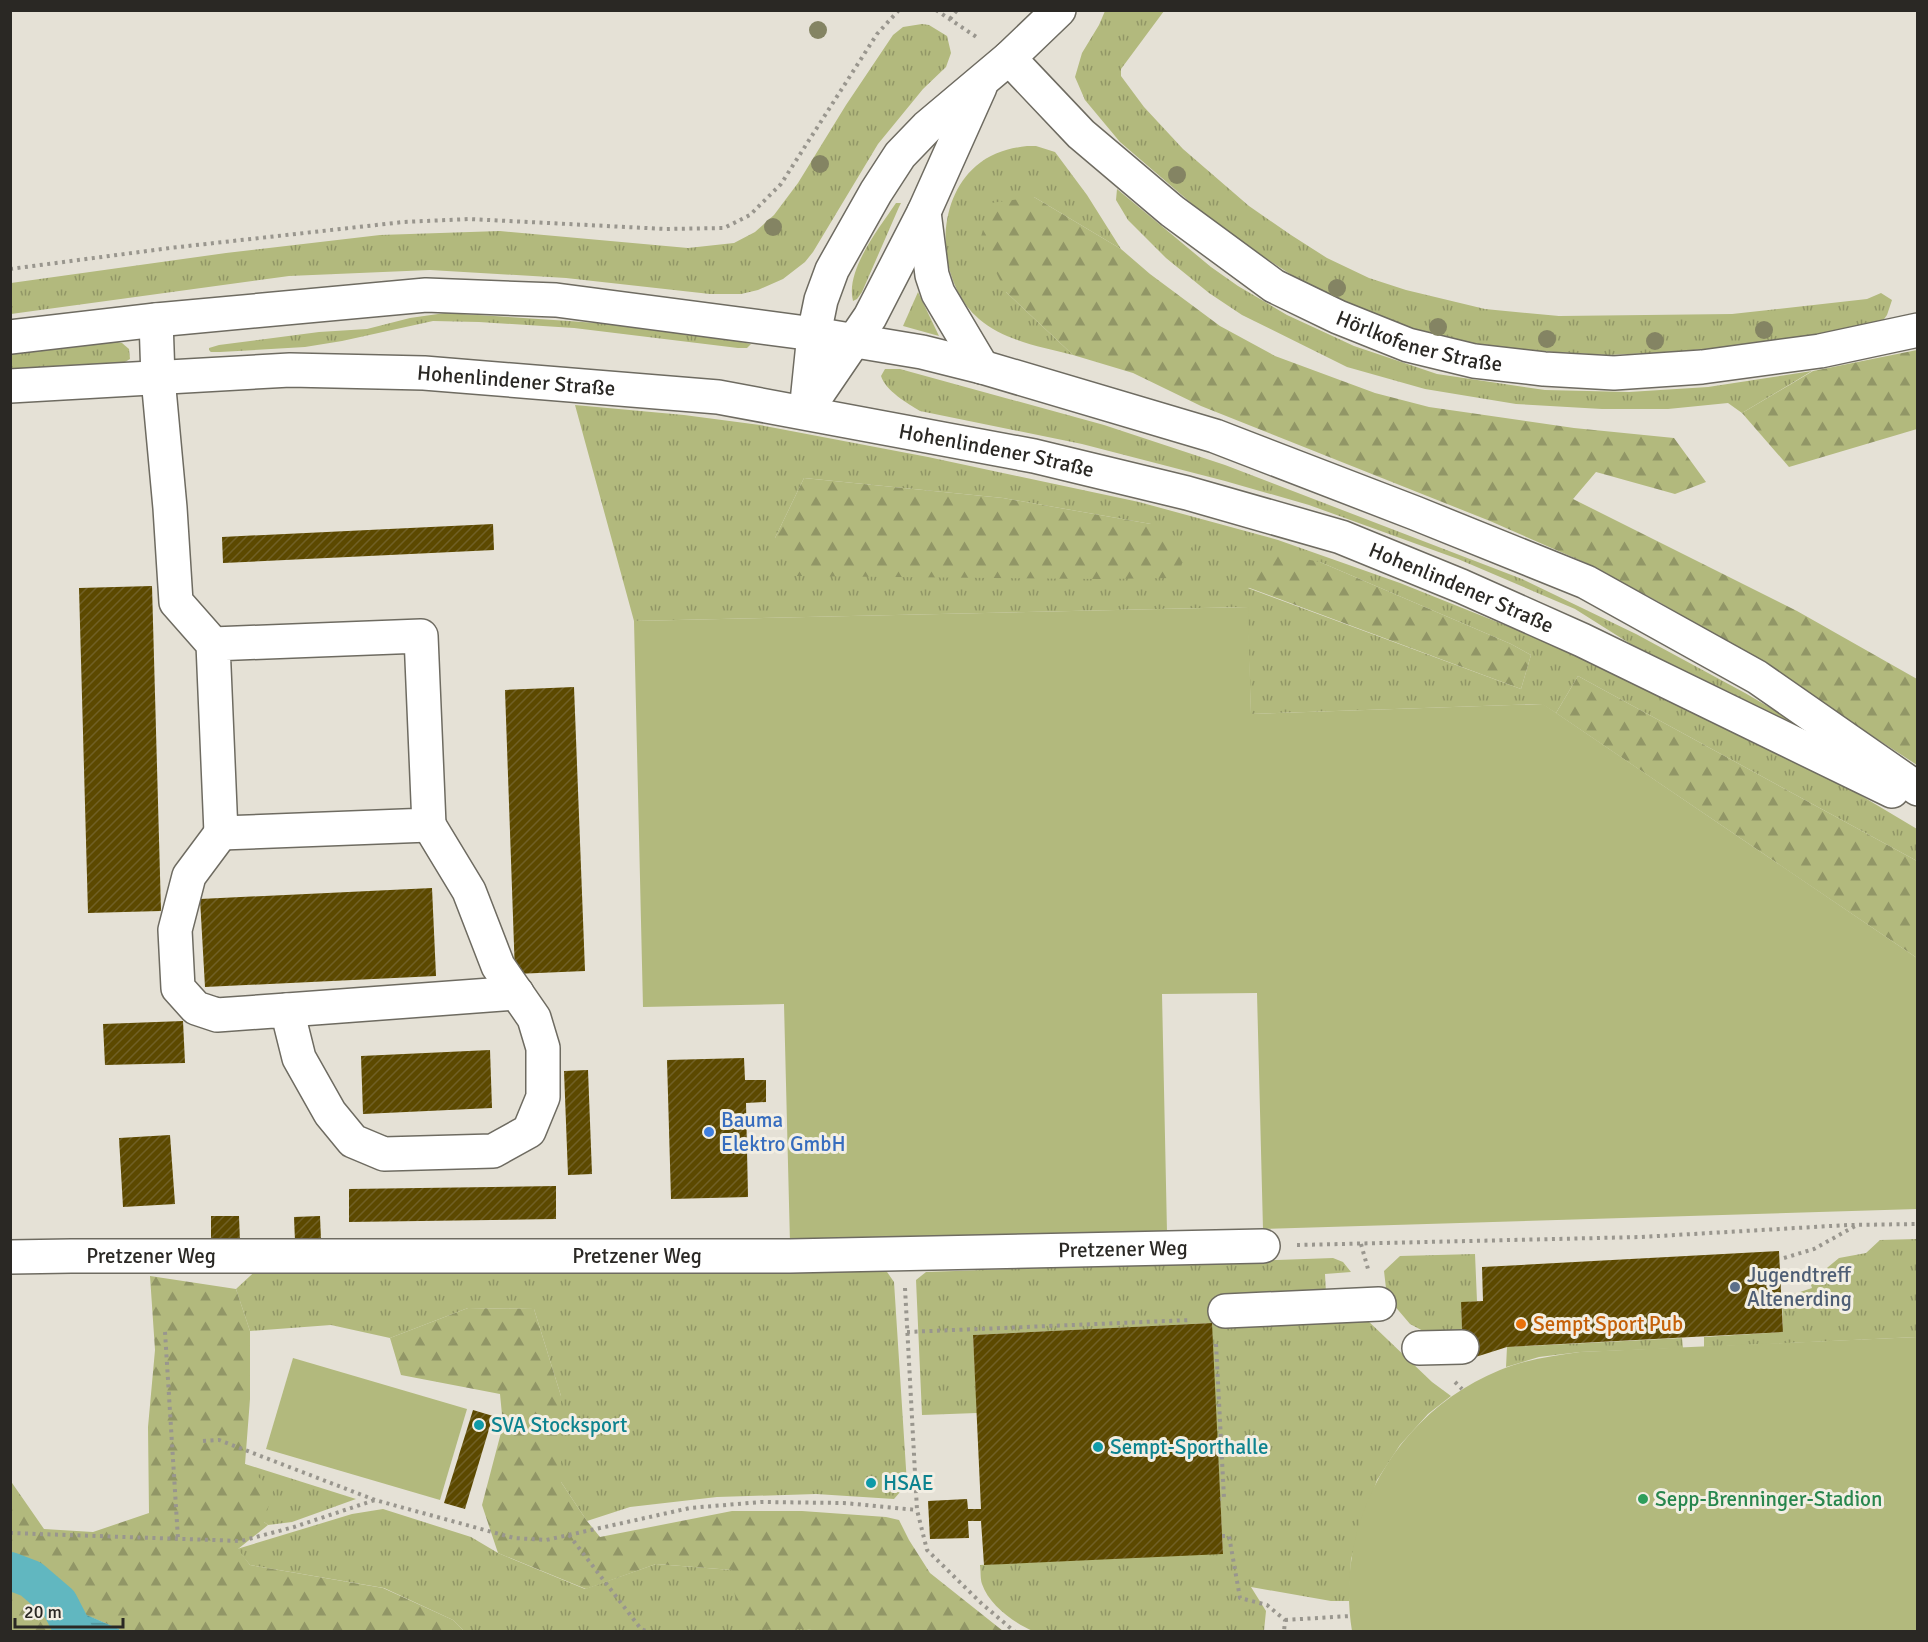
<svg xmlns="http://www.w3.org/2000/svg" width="1928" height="1642" viewBox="0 0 1928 1642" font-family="Signika,sans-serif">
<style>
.grass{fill:url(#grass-tufts);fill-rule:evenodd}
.forest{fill:url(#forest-firs)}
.garden{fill:#b2b97d}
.water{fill:url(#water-rules)}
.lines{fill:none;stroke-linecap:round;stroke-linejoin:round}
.canal{stroke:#61b7c0;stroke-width:38}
.building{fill:url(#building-hatch)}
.minor-casing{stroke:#6e6b61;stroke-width:36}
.major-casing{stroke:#6e6b61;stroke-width:36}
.path{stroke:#99968e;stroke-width:4;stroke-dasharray:3 4.5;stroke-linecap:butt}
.minor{stroke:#fff;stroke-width:33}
.major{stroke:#fff;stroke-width:33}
.tree{fill:#848463}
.shop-dot{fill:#3f7fe0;stroke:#f2eee3;stroke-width:2}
.service-dot{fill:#5c6f8a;stroke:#f2eee3;stroke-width:2}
.food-dot{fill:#e8710a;stroke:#f2eee3;stroke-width:2}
.culture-dot{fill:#0f9aa8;stroke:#f2eee3;stroke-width:2}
.leisure-dot{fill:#2e9e5b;stroke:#f2eee3;stroke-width:2}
.labels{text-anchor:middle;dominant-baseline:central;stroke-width:6;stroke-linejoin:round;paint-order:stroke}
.street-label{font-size:21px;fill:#2a2824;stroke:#f2eee3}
.shop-label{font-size:21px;fill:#366cbe;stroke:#f2eee3;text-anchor:start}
.service-label{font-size:21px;fill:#4e5e75;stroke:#f2eee3;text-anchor:start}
.food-label{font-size:21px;fill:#c56008;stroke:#f2eee3;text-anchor:start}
.culture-label{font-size:21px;fill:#0d838f;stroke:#f2eee3;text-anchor:start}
.leisure-label{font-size:21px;fill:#27864d;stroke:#f2eee3;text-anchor:start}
</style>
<defs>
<pattern id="grass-tufts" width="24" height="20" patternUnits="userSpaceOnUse" patternTransform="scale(1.5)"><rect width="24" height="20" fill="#b2b97d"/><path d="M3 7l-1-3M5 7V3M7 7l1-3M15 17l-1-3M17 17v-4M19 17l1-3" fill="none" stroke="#919666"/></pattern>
<pattern id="forest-firs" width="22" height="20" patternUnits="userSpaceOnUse" patternTransform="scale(1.5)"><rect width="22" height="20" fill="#b2b97d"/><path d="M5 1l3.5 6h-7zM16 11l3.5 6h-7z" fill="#919666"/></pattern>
<pattern id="water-rules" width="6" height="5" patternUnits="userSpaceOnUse" patternTransform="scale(1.5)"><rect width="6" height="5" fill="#61b7c0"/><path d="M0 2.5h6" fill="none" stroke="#50959c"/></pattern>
<pattern id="building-hatch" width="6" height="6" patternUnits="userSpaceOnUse" patternTransform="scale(1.5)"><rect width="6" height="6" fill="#5c4900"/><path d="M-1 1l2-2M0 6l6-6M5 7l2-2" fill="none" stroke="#706026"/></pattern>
</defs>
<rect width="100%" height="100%" fill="#e5e1d6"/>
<!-- grass -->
<g class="grass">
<polygon points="1105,11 1164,11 1121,69 1121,76 1144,107 1183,149 1249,206 1291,235 1327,258 1369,278 1406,290 1485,309 1559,316 1732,314 1867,299 1881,293 1892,300 1887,315 1879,326 1752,345 1670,352 1608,355 1518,350 1465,343 1418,331 1358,308 1304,283 1236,239 1198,209 1120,142 1085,100 1075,77 1082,53 1099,25"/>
<polygon points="922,24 929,25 947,36 951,53 946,67 923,89 878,144 813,252 805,262 783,279 758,290 741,294 710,294 566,278 430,270 289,276 11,314 11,283 226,253 380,235 500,231 688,248 734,243 755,232 774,215 798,183 846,105 893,35 903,27"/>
<path d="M1027,146H1036L1055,152L1087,195L1121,249L1034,197L1006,292L1073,355C1041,347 1005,341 979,319C937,283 933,203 976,166C991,153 1009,148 1027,146Z"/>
<polygon points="1117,189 1211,267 1238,286 1287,315 1354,346 1437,374 1545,390 1629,392 1708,387 1812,371 1742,413 1728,403 1668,409 1602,409 1516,404 1425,389 1347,367 1242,315 1209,293 1166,258 1128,220 1116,200"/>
<path d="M896,203H901L899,207L862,292L857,299L853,301C845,270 880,227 896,203Z"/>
<polygon points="918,292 939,336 903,326"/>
<path d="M445,313C547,320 650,323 751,344L747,348H738L574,328L479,322L433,321L342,341L305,347L220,352H211L209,350V348L219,345L319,332L367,329L410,318Z"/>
<polygon points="108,340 122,343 129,349 130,359 120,365 11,372 10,353"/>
<path d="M885,369H900L1104,425L1225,465L1522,579L1636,634L1745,693L1822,738L1818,742L1659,662L1575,609L1458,559L1309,505L1225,481L1082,444L920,411C908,404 885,390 881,376Z"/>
<path d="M575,405L684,415L760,425L928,457L1139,502L1278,540L1400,583L1582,656L1855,792L1917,829V861L1578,676L1556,713L1542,704L1251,714L1247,607L634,621ZM804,478L1003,498L1151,524L775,538ZM1320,562L1511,644L1531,655L1521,689L1248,588Z"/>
<polygon points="1917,1239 1917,1337 1704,1347 1704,1337 1783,1332 1782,1298 1812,1288 1810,1282 1839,1258 1866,1253 1880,1240"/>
<polygon points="1475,1254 1477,1301 1461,1303 1462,1332 1427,1333 1410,1324 1387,1297 1384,1271 1400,1256"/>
<path d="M1333,1258L1343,1262L1351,1272L1325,1274L1326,1293L1365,1318L1432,1382L1451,1396L1428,1414L1400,1445L1377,1480L1351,1559L1349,1601H1331L1251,1587L1266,1611L1264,1631H1033C1014,1623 989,1605 982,1584C980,1578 981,1571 980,1565L1223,1553L1211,1323L973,1335L977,1413L922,1415L916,1280L926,1272Z"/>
<polygon points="263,1264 885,1269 894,1282 907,1484 894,1499 816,1494 717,1497 630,1507 587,1521 561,1482 561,1396 534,1309 468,1308 390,1338 331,1325 250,1331 236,1289"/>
<polygon points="1682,1338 1683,1348 1580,1352 1539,1357 1506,1367 1507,1347"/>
<polygon points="245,1464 356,1499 292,1522 268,1525 264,1522"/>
<polygon points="383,1509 471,1537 498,1553 585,1589 656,1564 732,1570 807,1629 821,1631 464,1631 453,1620 384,1588 250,1565 237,1549 352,1514"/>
</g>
<!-- forest -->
<g class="forest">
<polygon points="1034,197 1121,249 1150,274 1220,326 1275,356 1375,393 1429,407 1574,428 1674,438 1706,482 1675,494 1596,472 1573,499 1797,611 1917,679 1917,765 1734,646 1659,602 1586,563 1490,521 1201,406 1133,373 1073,355 1006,292 980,240 991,203"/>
<polygon points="1917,350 1917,429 1789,467 1742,413 1813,371"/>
<polygon points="804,478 1003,498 1151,524 1193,545 1173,578 1100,579 795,576 775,538"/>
<polygon points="1271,552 1320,562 1511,644 1531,655 1521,689 1247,587"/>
<polygon points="1578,676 1917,861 1917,958 1556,713"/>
<polygon points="150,1276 236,1289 250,1331 250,1399 245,1464 273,1491 264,1522 268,1525 238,1549 250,1565 383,1588 453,1620 464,1631 120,1631 119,1629 60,1604 62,1631 11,1631 10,1480 44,1529 93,1532 149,1513 148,1427 155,1350"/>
<polygon points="468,1308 534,1309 561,1396 561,1482 587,1521 600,1537 732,1511 802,1511 886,1517 899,1520 909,1540 930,1573 1003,1631 821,1632 807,1629 739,1630 732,1570 656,1564 586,1589 498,1553 482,1505 503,1425 500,1394 401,1375 390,1338"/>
</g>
<!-- garden -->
<g class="garden">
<polygon points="1248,607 1251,714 1543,704 1917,958 1917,1209 1263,1229 1257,993 1162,994 1167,1232 790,1243 784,1004 643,1007 634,621"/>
<path d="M1917,1337V1631H1352C1334,1521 1397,1412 1500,1370C1526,1359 1553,1356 1580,1352Z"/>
<polygon points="293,1358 467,1409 440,1500 266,1449"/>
</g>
<!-- water -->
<polygon class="water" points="59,1603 119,1629 120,1631 62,1631"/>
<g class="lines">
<!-- canal -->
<polyline class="canal" points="10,1571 31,1579 59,1603 74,1632"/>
</g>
<!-- building -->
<g class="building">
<polygon points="493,524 494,550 223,563 222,537"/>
<polygon points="152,586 161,911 88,913 79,588"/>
<polygon points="574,687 585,971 515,974 505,690"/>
<polygon points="432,888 436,976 205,987 200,899"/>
<polygon points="183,1021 185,1063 105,1065 103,1024"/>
<polygon points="490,1050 492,1108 363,1114 361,1056"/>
<polygon points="744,1058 745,1080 766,1080 766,1102 746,1103 748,1197 671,1199 667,1060"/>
<polygon points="588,1070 592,1174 568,1175 564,1071"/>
<polygon points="170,1135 175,1204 123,1207 119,1138"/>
<polygon points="556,1186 556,1219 349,1222 349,1189"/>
<polygon points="211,1216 239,1216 240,1242 211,1243"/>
<polygon points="320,1216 321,1240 295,1241 294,1217"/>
<polygon points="1779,1251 1783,1332 1507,1347 1463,1361 1461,1302 1483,1301 1482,1267"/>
<polygon points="1212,1323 1223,1554 984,1565 981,1521 968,1521 969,1538 930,1539 928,1501 967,1499 968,1509 981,1509 973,1335"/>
<polygon points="473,1410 493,1416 465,1509 444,1503"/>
</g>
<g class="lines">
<!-- minor casing -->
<g class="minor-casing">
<g id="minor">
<path id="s1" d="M1009,58L1081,134L1172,211L1274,286L1338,317L1408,345L1474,361L1544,369L1614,373L1702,367L1820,351L1918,330"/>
<polyline points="156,320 158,378 170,508 176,602 213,644 221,833 429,825 421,636 213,644"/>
<polyline points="221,833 189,876 175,930 178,988 196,1008 217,1015 287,1010 299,1058 330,1113 353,1141 384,1154 493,1151 529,1131 543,1097 543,1048 534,1018 498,966 469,891 429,825"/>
<polyline points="287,1010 517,993"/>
<path id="s2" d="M10,1257L71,1256H790L1263,1246"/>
<polyline points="1225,1311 1379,1304"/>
<polyline points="1419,1348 1462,1347"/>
</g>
</g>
<!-- major casing -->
<g class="major-casing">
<g id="major">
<polyline points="924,212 932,275 938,293 982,367"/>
<polyline points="10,337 156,320 426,295 556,300 814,334 922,352 982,367 1215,436 1415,513 1586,582 1757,677 1918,789"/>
<path id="s3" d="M10,386L290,370L424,373L718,397L1034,456L1187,493L1341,537L1461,586L1582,640L1892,791"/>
<polyline points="808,408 870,317 924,212 980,87"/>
<polyline points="806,412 814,334 821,300 832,270 876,192 900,155 927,127 1009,58 1059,10"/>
</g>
</g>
<!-- path -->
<g class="path">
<polyline points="936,10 978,38"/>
<polyline points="950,19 957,10"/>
<polyline points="10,269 170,248 403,222 469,219 666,229 724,228 750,215 781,184 877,34 899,10"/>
<polyline points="1361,1244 1368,1269"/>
<polyline points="1297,1245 1641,1237 1848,1225 1918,1224"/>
<polyline points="1784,1258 1814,1249 1857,1225"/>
<polyline points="905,1288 917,1510 927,1550 981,1603 1015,1632"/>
<polyline points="165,1332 178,1539"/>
<polyline points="907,1332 1191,1320"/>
<polyline points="1216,1344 1224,1498 1220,1499"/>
<polyline points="1455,1382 1462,1389"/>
<polyline points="203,1441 219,1440 375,1500 514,1538 546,1540 690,1508 761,1502 844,1503 917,1510"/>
<polyline points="10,1533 241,1541 294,1527 375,1500"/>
<polyline points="569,1535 641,1629 649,1632"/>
<polyline points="1222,1536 1229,1536 1240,1598 1267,1605 1285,1620 1284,1632"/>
<polyline points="1285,1620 1350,1616"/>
</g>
<!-- minor -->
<use href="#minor" class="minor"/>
<!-- major -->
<use href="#major" class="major"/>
</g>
<!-- trees -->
<g class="tree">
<circle cx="818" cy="30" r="9"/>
<circle cx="820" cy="164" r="9"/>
<circle cx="1177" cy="175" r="9"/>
<circle cx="773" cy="227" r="9"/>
<circle cx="1337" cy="288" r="9"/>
<circle cx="1438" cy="327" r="9"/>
<circle cx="1764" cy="330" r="9"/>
<circle cx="1547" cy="339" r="9"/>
<circle cx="1655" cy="341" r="9"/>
</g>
<!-- markers -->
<circle class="shop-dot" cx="709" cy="1132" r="6"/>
<circle class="service-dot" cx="1735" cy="1287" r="6"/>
<circle class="food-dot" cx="1521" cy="1324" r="6"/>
<g class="culture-dot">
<circle cx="479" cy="1425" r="6"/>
<circle cx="1098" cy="1447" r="6"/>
<circle cx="871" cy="1483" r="6"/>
</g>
<circle class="leisure-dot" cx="1643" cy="1499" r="6"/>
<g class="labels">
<!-- street labels -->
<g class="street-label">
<text stroke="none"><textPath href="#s1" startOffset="507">Hörlkofener Straße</textPath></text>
<text stroke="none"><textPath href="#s3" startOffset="507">Hohenlindener Straße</textPath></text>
<text stroke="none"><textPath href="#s3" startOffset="993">Hohenlindener Straße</textPath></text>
<text stroke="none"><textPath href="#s3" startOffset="1479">Hohenlindener Straße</textPath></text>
<text stroke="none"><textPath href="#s2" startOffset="1113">Pretzener Weg</textPath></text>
<text stroke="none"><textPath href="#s2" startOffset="141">Pretzener Weg</textPath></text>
<text stroke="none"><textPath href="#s2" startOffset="627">Pretzener Weg</textPath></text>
</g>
<!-- shop labels -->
<g class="shop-label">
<text x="721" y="1120">Bauma<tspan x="721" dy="24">Elektro GmbH</tspan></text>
</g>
<!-- service labels -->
<g class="service-label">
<text x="1747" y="1275">Jugendtreff<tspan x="1747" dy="24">Altenerding</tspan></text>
</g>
<!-- food labels -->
<g class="food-label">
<text x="1533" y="1324">Sempt Sport Pub</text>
</g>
<!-- culture labels -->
<g class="culture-label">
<text x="491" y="1425">SVA Stocksport</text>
<text x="1110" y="1447">Sempt-Sporthalle</text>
<text x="883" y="1483">HSAE</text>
</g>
<!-- leisure labels -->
<g class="leisure-label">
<text x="1655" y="1499">Sepp-Brenninger-Stadion</text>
</g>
</g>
<!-- border -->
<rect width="1928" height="1642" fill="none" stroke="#2a2824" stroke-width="24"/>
<!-- scale -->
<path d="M15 1618v9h108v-9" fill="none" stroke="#2a2824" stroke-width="3"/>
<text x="24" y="1618" font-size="18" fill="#2a2824" stroke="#f2eee3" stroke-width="4.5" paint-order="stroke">20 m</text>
</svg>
